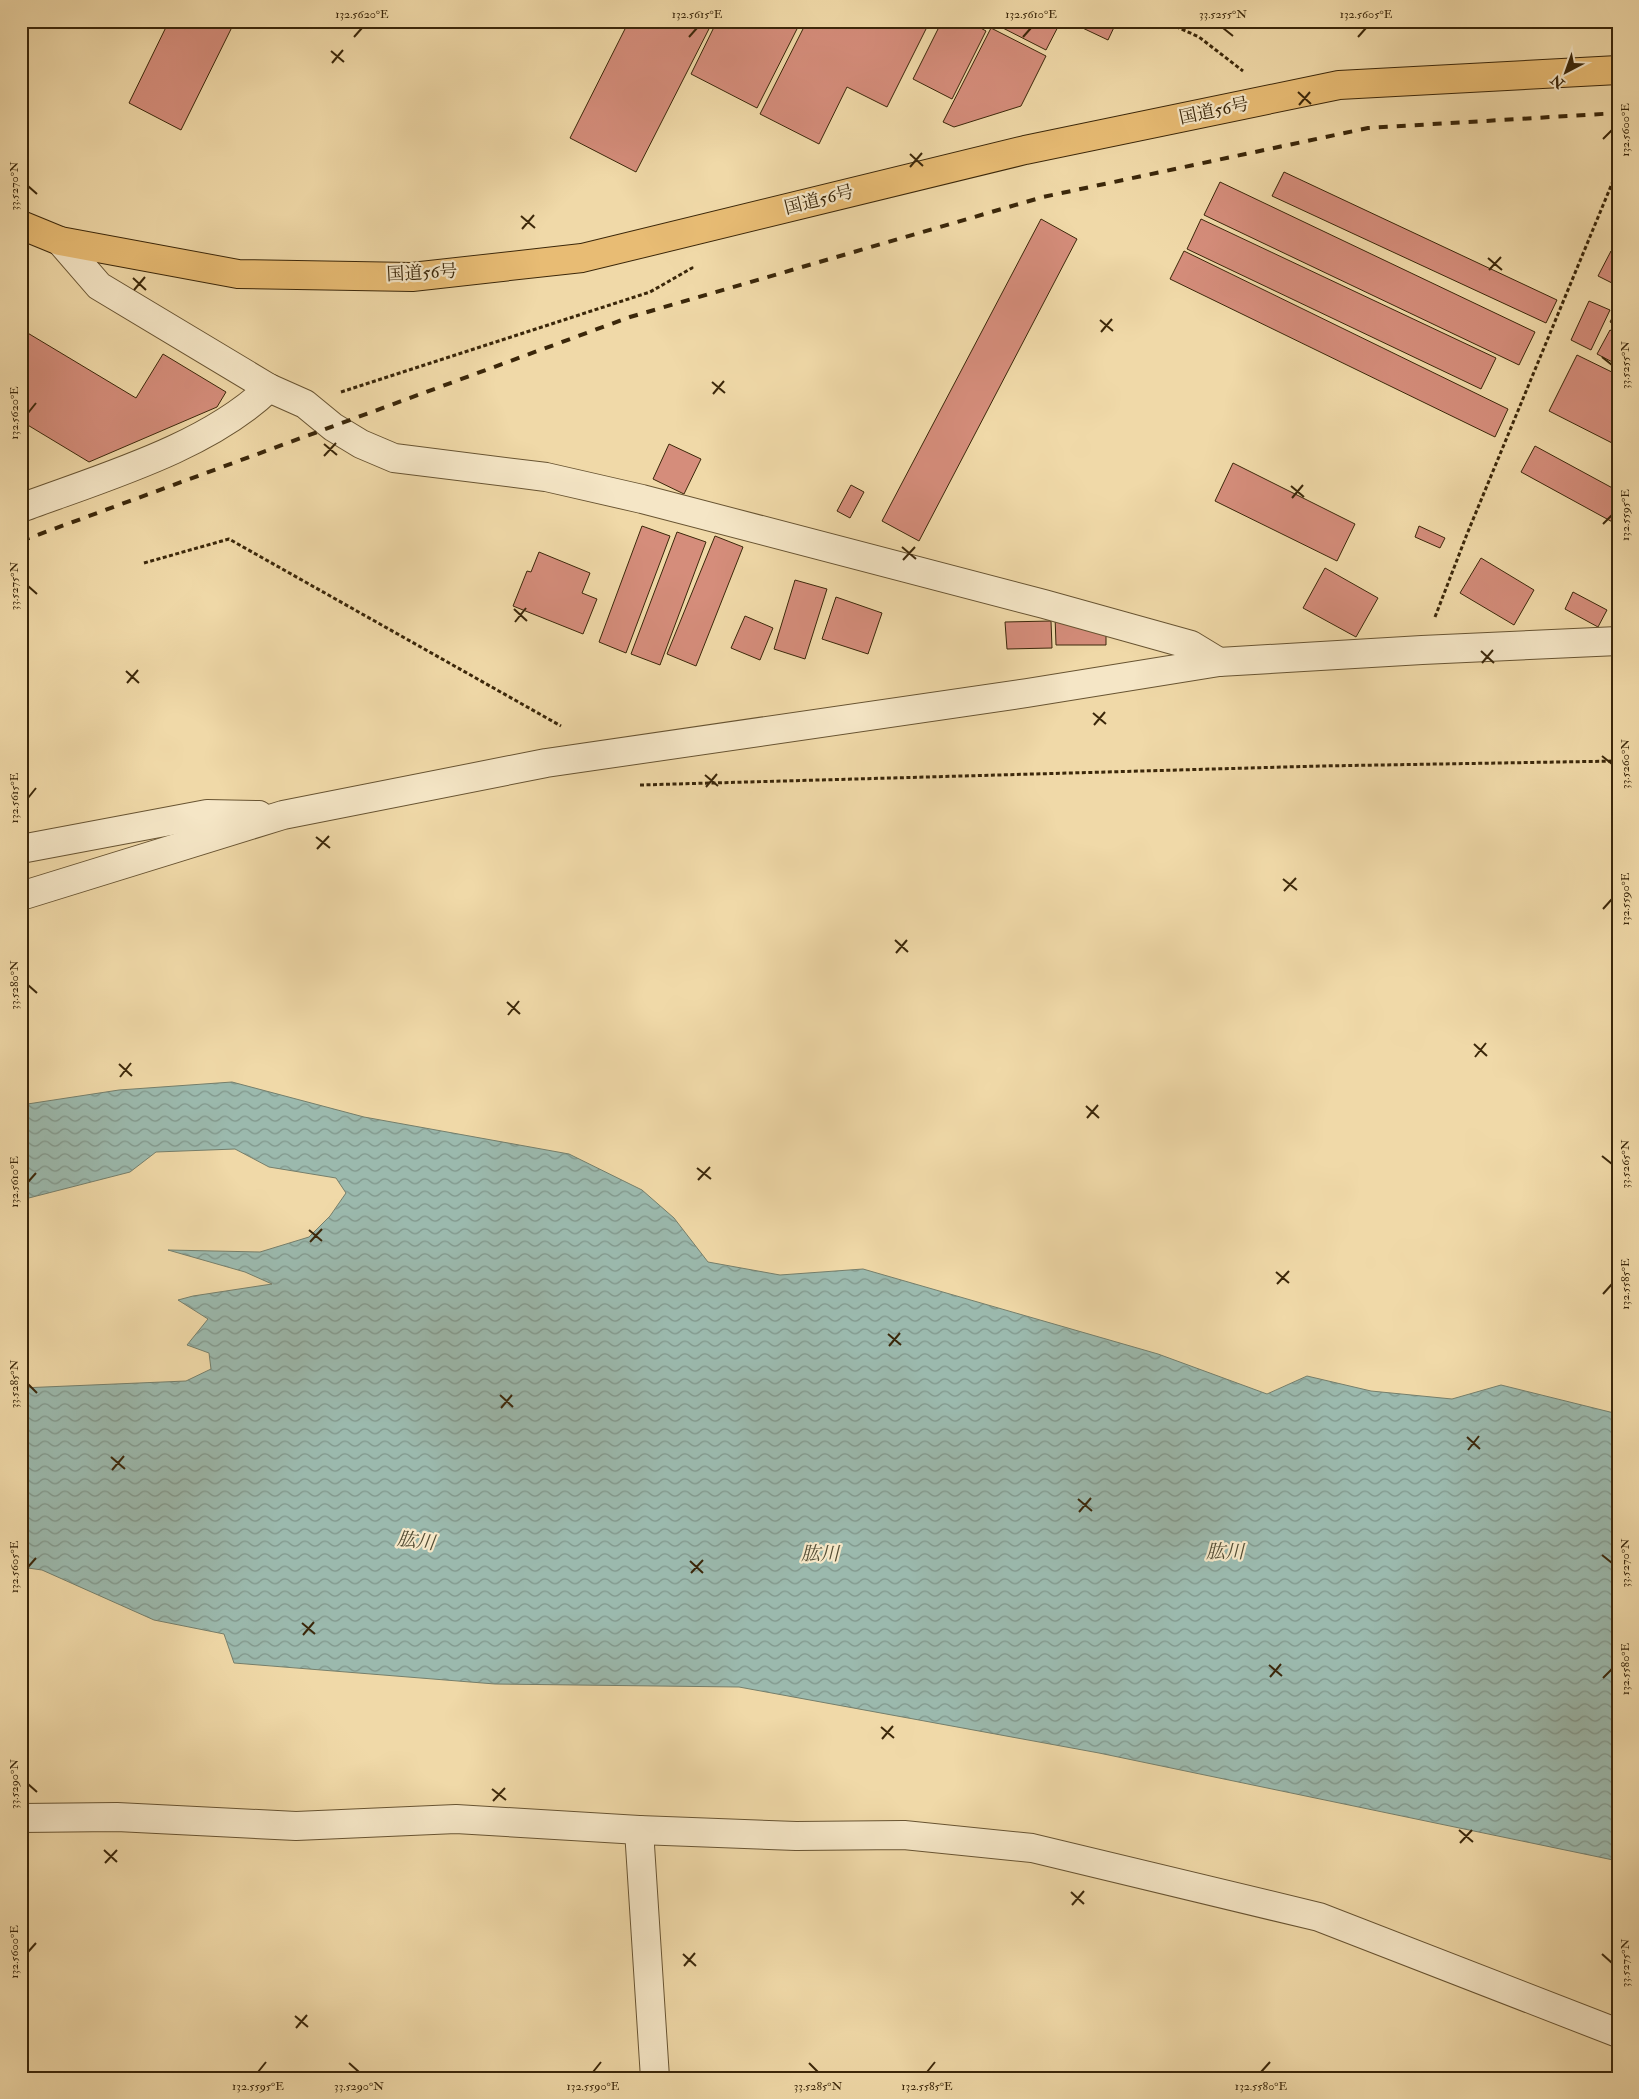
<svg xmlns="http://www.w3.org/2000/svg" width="1639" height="2099" viewBox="0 0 1639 2099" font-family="'IM FELL Double Pica','Noto Serif JP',serif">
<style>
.water{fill:url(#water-waves);stroke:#757f6c}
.building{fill:#d58d7b;stroke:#3b270a}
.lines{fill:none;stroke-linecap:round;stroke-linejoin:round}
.minor-casing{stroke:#685432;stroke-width:30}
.highway-casing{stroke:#3b270a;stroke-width:30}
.path{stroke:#3b270a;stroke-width:3;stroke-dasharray:4 2.5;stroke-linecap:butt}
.minor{stroke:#f5e6c6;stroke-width:28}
.highway{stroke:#e8bc74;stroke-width:28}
.rail{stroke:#3b270a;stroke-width:4;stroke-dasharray:9 9;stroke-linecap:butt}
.ticks{fill:none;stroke:#3b270a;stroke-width:2}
.labels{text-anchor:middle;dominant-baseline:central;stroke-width:4.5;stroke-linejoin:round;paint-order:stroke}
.street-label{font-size:18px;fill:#3b270a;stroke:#f5e6c6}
.water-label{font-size:19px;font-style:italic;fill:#534c33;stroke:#f5e6c6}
.neatline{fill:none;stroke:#3b270a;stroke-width:2}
.ticks-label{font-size:12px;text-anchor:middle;fill:#3b270a}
</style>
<defs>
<pattern id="water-waves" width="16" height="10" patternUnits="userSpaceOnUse" patternTransform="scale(1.25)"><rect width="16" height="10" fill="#9bb9ad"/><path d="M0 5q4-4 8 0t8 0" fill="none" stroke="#80968b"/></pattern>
</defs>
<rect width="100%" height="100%" fill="#f0d9a8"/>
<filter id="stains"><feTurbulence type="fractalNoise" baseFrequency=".004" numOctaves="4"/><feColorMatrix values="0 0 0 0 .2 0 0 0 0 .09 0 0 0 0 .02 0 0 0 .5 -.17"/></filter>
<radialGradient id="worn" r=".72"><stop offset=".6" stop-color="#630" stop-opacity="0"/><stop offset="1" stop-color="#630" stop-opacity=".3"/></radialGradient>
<!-- water -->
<polygon class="water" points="232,1082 364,1117 569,1154 642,1190 674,1218 708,1262 780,1275 863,1269 1158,1354 1267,1394 1307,1376 1371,1391 1452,1399 1501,1385 1618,1414 1618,1861 1099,1753 739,1687 495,1684 234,1663 224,1634 154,1620 42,1570 21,1567 21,1388 186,1381 211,1369 209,1353 187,1345 208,1319 178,1300 193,1296 272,1284 245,1272 168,1250 260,1252 309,1237 330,1216 346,1193 336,1178 269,1167 235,1149 156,1152 130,1172 21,1200 21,1105 119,1090"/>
<!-- building -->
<g class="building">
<polygon points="169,21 235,21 181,130 129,103"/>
<polygon points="629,21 713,21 636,172 570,138"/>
<polygon points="717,21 801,21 757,108 691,74"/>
<polygon points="807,21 930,21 887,107 847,87 819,144 760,114"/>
<polygon points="942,21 968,21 986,31 952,99 913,79"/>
<polygon points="997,21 1061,21 1046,50 995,24"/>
<polygon points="1073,21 1117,21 1108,40 1072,23"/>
<polygon points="991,28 1046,56 1021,106 954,127 943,122"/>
<polygon points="1284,172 1557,300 1546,323 1272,196"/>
<polygon points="1220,182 1535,332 1519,365 1204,215"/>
<polygon points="1041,219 1077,239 919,541 882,521"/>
<polygon points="1201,219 1496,358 1481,389 1187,249"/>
<polygon points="1184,251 1508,409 1495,437 1170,279"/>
<polygon points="1611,251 1618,254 1618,286 1598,276"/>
<polygon points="1589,301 1610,310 1591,350 1571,340"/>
<polygon points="1618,306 1618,326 1610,322"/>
<polygon points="21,329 136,398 163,354 226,392 217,407 89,462 21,421"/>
<polygon points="1610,330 1618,334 1618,365 1597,354"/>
<polygon points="1577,355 1618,375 1618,446 1549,411"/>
<polygon points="669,444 701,459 684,494 653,479"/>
<polygon points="1535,446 1618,491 1618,525 1521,472"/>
<polygon points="1233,463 1355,524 1337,561 1215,501"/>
<polygon points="851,485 864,492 850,518 837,511"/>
<polygon points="642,526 670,536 626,653 599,642"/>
<polygon points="1419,526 1445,538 1440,548 1415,537"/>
<polygon points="677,532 706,542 660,665 631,654"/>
<polygon points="715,536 743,547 696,666 667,654"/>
<polygon points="539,552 590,573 582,593 597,599 583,634 513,606 527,571 531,572"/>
<polygon points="1481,558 1534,590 1514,625 1460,593"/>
<polygon points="1325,568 1378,598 1356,637 1303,608"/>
<polygon points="795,580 827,589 805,659 774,649"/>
<polygon points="1573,592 1607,610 1598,627 1565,609"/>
<polygon points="836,597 882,613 868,654 822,639"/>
<polygon points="745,616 773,628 760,660 731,648"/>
<polygon points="1055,616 1106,628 1106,645 1056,645"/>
<polygon points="1051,621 1052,648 1007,649 1005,622"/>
</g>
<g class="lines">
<!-- minor casing -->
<g class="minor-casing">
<g id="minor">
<polyline points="60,241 99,286 269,388 305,404 333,427 361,444 394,458 546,477 642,499 1044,604 1191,645 1219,662"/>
<path d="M21,508C101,478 207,448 269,388"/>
<polyline points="21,849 207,814 259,815"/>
<polyline points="21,896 283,815 546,763 1027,693 1219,662 1422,650 1618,641"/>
<polyline points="21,1818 117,1817 296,1826 456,1819 639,1830 796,1836 904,1835 1032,1848 1319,1917 1618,2033"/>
<polyline points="639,1830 655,2078"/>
</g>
</g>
<!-- highway casing -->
<g class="highway-casing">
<polyline id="highway" points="21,225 60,241 238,274 412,277 582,258 1025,150 1339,85 1618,70"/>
</g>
<!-- path -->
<g class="path">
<polyline points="1164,21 1199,37 1243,71"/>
<polyline points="341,392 650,292 692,268 691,265"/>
<polyline points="144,563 229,539 561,726"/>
<polyline points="1435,617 1467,534 1618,169"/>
<polyline points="640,785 1321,766 1618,761"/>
</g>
<!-- minor -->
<use href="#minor" class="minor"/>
<!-- highway -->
<use href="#highway" class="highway"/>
<!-- rail -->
<polyline class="rail" points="21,541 630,317 1043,197 1368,128 1618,113"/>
</g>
<!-- ticks -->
<path class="ticks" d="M1223,28L1233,36M354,37L362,28M689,37L697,28M1023,37L1031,28M1358,37L1366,28M331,51L344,62M332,63L343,50M1298,92L1311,104M1299,105L1310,92M1603,139L1612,130M910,154L923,166M910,167L922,153M28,186L37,194M521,216L535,228M522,229L534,215M1488,258L1502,270M1489,270L1501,257M133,278L146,290M134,290L145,277M1100,320L1113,331M1101,332L1112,319M1602,357L1612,365M712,382L725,393M713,394L724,381M28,413L36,403M324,444L337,455M324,456L336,443M1291,486L1304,497M1292,498L1303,485M1603,524L1612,515M902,547L916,559M903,560L915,547M28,586L37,594M514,609L527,621M515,622L526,608M1481,651L1494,663M1482,663L1493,650M126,671L139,683M127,683L138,670M1093,713L1106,724M1094,725L1105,712M1602,756L1612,764M705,775L718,786M706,787L717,774M28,798L36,788M316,837L330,848M317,849L329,836M1283,879L1297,890M1284,891L1296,878M1603,909L1612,899M895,940L908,952M896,953L907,940M28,985L37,993M507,1002L520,1014M508,1015L519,1001M1474,1044L1487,1056M1475,1057L1486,1043M119,1064L132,1076M120,1077L131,1063M1086,1106L1099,1118M1087,1118L1098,1105M1602,1156L1612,1164M697,1168L711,1179M698,1180L710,1167M28,1182L36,1173M309,1230L322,1241M310,1242L322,1229M1276,1272L1289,1283M1277,1284L1289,1271M1603,1294L1612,1284M888,1334L901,1345M889,1346L900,1333M28,1384L37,1393M500,1395L513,1407M501,1408L512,1395M1467,1437L1480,1449M1468,1450L1479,1436M111,1457L125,1469M112,1470L124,1456M1078,1499L1092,1511M1079,1512L1091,1498M1602,1555L1612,1563M690,1561L703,1573M28,1567L36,1558M691,1573L703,1560M302,1623L315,1634M303,1635L314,1622M1269,1665L1282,1676M1270,1677L1281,1664M1603,1678L1612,1669M881,1727L894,1738M882,1739L893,1726M28,1784L37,1792M492,1789L506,1800M493,1801L505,1788M1459,1830L1473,1842M1460,1843L1472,1830M104,1850L117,1862M105,1863L117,1850M1071,1892L1084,1904M1072,1905L1084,1891M28,1952L36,1943M683,1954L696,1966M1602,1954L1612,1963M684,1966L695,1953M295,2016L308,2027M296,2028L307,2015M349,2063L359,2072M809,2063L818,2072M258,2072L266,2062M593,2072L601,2062M927,2072L935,2062M1261,2072L1270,2062"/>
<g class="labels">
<!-- street labels -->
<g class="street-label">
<text transform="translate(1214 111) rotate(-12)">国道56号</text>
<text transform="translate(819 200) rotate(-14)">国道56号</text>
<text transform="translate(422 273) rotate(-3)">国道56号</text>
</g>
<!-- water labels -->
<g class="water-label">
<text transform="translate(416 1541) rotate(7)">肱川</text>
<text x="1225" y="1552">肱川</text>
<text x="820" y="1554">肱川</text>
</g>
</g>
<!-- margin -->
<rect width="1639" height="2099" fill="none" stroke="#f0d9a8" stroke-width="55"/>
<!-- north arrow -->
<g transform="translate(1566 72) rotate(221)" stroke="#f5e6c6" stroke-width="4" paint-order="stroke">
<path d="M0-4L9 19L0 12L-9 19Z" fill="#3b270a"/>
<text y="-8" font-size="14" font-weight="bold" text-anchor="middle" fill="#3b270a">N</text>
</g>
<rect x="28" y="28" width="1584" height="2044" class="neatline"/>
<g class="ticks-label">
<text x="362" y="18">132.5620°E</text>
<text x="697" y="18">132.5615°E</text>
<text x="1031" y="18">132.5610°E</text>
<text x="1223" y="18">33.5255°N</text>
<text x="1366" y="18">132.5605°E</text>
<text transform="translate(1625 130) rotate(-90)" y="4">132.5600°E</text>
<text transform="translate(14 186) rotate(-90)" y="4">33.5270°N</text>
<text transform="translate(1625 365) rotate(-90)" y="4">33.5255°N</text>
<text transform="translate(14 413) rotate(-90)" y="4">132.5620°E</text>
<text transform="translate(1625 515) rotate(-90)" y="4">132.5595°E</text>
<text transform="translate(14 586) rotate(-90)" y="4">33.5275°N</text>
<text transform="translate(1625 764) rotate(-90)" y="4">33.5260°N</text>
<text transform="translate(14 798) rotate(-90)" y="4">132.5615°E</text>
<text transform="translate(1625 899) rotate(-90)" y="4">132.5590°E</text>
<text transform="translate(14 985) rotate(-90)" y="4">33.5280°N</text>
<text transform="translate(1625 1164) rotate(-90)" y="4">33.5265°N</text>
<text transform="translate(14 1182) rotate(-90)" y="4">132.5610°E</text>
<text transform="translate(1625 1284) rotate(-90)" y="4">132.5585°E</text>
<text transform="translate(14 1384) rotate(-90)" y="4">33.5285°N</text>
<text transform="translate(1625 1563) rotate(-90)" y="4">33.5270°N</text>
<text transform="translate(14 1567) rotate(-90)" y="4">132.5605°E</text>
<text transform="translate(1625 1669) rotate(-90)" y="4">132.5580°E</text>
<text transform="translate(14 1784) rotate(-90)" y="4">33.5290°N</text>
<text transform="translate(14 1952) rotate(-90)" y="4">132.5600°E</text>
<text transform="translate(1625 1963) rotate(-90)" y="4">33.5275°N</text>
<text x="258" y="2090">132.5595°E</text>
<text x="359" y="2090">33.5290°N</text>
<text x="593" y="2090">132.5590°E</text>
<text x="818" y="2090">33.5285°N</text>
<text x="927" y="2090">132.5585°E</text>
<text x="1261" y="2090">132.5580°E</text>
</g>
<rect width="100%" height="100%" filter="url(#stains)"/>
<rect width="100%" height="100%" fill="url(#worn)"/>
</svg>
